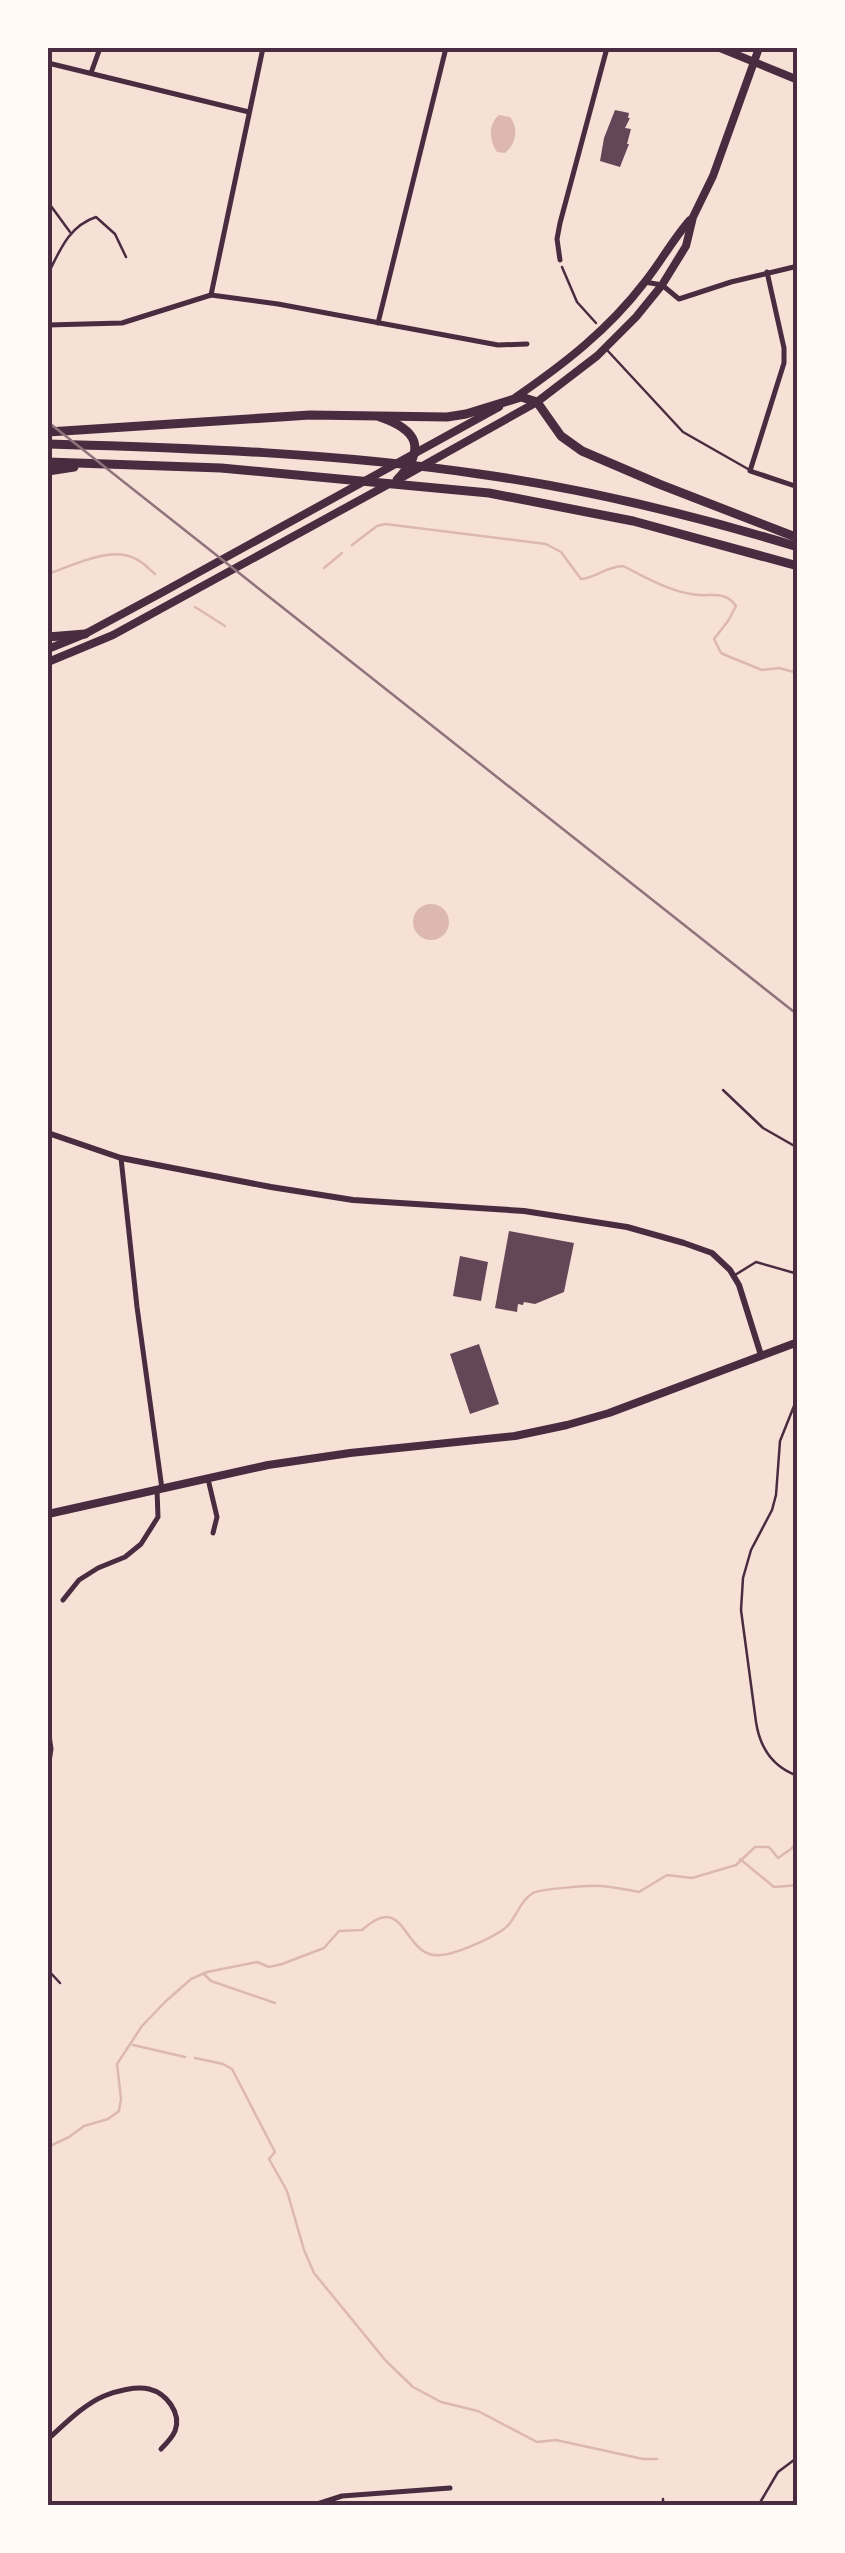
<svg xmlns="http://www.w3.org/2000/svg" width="845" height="2553" viewBox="0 0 845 2553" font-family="'Exo 2',sans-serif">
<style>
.water{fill:#dcb8b0}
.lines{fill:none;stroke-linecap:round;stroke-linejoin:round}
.stream{stroke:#dcb8b0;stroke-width:2.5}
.building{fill:#644757}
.path{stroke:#4a2c40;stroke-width:2.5}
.service{stroke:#4a2c40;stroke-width:2.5}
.minor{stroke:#4a2c40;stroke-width:5}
.tertiary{stroke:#4a2c40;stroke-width:6}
.secondary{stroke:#4a2c40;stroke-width:8}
.trunk{stroke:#4a2c40;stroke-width:9}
.rail{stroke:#8f747c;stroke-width:2.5}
.neatline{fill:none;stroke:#4a2c40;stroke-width:4}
</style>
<rect width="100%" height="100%" fill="#f7e1d7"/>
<!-- water -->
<g class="water">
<path d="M499,115L510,117C519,128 516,144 505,153L497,152C489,141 488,124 499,115Z"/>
<circle cx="431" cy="922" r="18"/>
</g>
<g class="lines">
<!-- stream -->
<g class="stream">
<path d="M352,545L377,526L385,524L546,544L561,552L581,579C596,578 607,566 623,566C645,577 667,590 691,594C710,598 724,589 736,606L728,621L714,639L721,653L730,657L762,670L779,668L798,673"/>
<polyline points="324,568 342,553"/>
<path d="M48,574C72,566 111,545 136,559C143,562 149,569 155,574"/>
<polyline points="195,607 225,626"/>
<polyline points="740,1859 774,1887 798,1885"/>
<polyline points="204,1974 211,1981 275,2003"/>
<polyline points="133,2045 185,2057"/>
<polyline points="195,2058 223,2064 232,2069 275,2152 269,2159 287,2191 304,2250 314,2273 386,2361 413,2387 441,2402 478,2411 537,2442 556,2440 643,2459 657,2459"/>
<path d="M48,2147L69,2137L84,2126L108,2119L119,2111L121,2099L117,2064L142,2026L165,2002L191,1979L207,1972L257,1962L269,1967L282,1964L324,1948L339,1931L362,1930C408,1889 401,1959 441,1955C456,1954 502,1935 510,1923C518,1913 521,1900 533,1893C540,1889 591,1885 601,1886C614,1887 627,1890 639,1892L667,1875L692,1878L736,1865L755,1847H769L778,1858L791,1849L798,1841"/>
</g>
</g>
<!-- building -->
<g class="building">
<polygon points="615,110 629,113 628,118 630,118 625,128 631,129 627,144 629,144 620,167 600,161 604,138"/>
<polygon points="509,1231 574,1243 564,1292 535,1304 524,1302 523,1305 518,1304 517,1312 495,1308"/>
<polygon points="460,1256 488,1262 481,1301 453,1296"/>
<polygon points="479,1344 499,1404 470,1414 450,1354"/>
</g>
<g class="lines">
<!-- path -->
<polyline class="path" points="562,267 577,302 596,323"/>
<!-- service -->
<g class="service">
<polyline points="48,202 70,232"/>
<path d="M48,274C60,250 69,226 96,217L115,234L126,257"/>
<polyline points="607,350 683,432 748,469"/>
<polyline points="723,1090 763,1128 798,1148"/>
<polyline points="735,1275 756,1262 798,1274"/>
<path d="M798,1396L780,1441L776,1495L772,1510L751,1550L743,1578L741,1610L756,1722C760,1748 772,1767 798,1776"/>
<polyline points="48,1970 60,1983"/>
<polyline points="663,2506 663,2499"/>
<polyline points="758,2506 778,2472 798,2457"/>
</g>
<!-- minor -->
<g class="minor">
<polyline points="48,63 249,112"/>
<polyline points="91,73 100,48"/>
<polyline points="560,260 557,239 560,223 607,48"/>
<polyline points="767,272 784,348 784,363 750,471 798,487"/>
<polyline points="645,282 662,285 679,299 731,282 798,266"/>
<polyline points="211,295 263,48"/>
<polyline points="378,323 446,48"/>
<polyline points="48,325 122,323 211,295 278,304 498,345 527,344"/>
<polyline points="121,1158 137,1307 162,1489"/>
<polyline points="208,1479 217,1517 213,1533"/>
<polyline points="63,1600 79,1580 98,1568 125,1557 141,1544 158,1517 157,1490"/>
<polyline points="48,1728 51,1749 48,1769"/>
<path d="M48,2439C65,2424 83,2405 104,2396C116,2391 136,2386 149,2389C166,2393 182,2413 175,2431C172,2438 166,2444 161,2449"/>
<polyline points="311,2506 342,2496 450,2488"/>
</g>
<!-- tertiary -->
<polyline class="tertiary" points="48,1133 121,1158 271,1187 353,1200 524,1211 627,1227 684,1243 712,1253 730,1270 739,1285 761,1355"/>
<!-- secondary -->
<g class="secondary">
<polyline points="720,48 798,80"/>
<path d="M516,397C564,364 608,330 644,283C661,262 673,239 690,220"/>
<polyline points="401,478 537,402 597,356 636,317 662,285 686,246 693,217 713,176 759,48"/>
<polyline points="48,649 85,634 163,592 499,407"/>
<polyline points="48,662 113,635 389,484"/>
<polyline points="48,1514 268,1465 350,1453 515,1436 567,1425 609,1413 798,1342"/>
</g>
<!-- trunk -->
<g class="trunk">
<path d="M380,417C418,430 427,449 397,480"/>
<polyline points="48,432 310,415 447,417 466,414 521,397 537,402 561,436 582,451 659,484 798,538"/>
<path d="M48,444C192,448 336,453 479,474C587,489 693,515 798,547"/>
<polyline points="48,462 221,468 489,493 633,521 798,566"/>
<polyline points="48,471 74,467"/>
<polyline points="48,637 85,634"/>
</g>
<!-- rail -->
<polyline class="rail" points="48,422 798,1015"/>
</g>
<!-- border -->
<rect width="845" height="2553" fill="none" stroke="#fffaf5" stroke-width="100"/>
<rect x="50" y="50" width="745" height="2453" class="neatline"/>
</svg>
